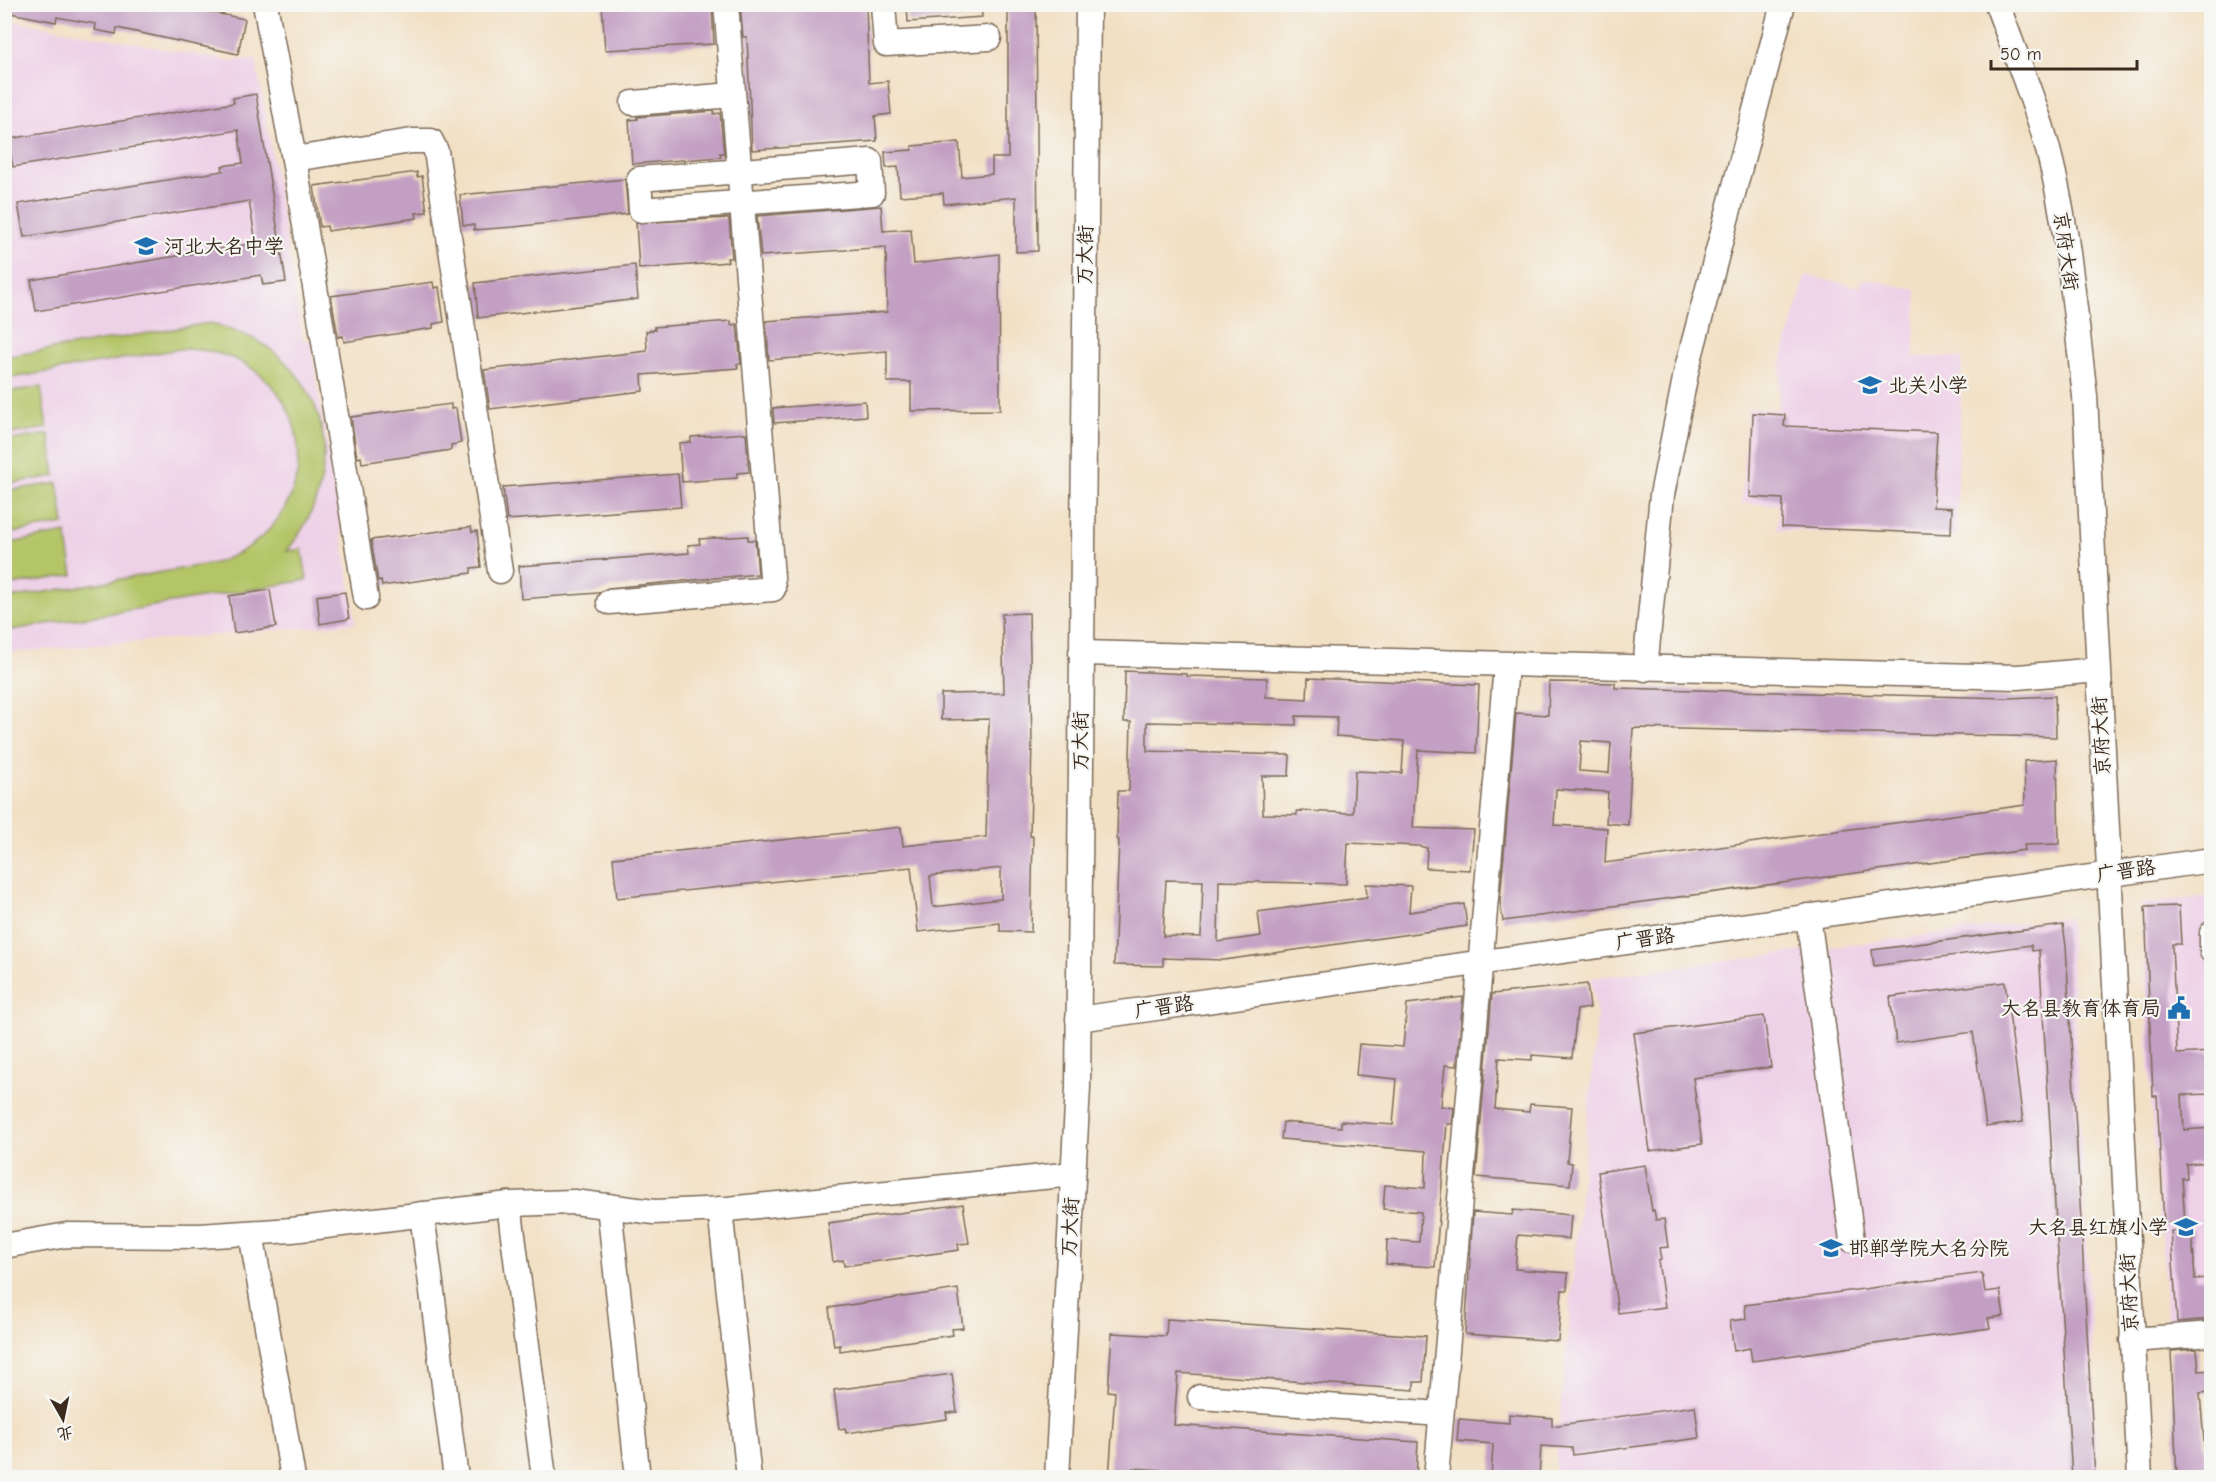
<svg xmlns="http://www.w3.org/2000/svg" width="2216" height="1482" viewBox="0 0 2216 1482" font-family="'Comic Neue','LXGW WenKai TC',sans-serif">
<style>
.built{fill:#eed0e7}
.green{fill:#b4c567;stroke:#787842;stroke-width:1.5}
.building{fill:#c39fc3;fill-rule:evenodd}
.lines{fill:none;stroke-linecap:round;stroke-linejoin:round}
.minor-casing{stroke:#7b6a58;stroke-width:27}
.minor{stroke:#fff;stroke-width:24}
.labels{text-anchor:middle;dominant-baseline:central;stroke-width:4.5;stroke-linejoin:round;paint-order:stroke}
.poi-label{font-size:20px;fill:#3b2a1e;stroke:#f6f6f2;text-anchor:start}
.street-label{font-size:20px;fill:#3b2a1e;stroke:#f6f6f2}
</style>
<rect width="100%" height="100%" fill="#f6f6f2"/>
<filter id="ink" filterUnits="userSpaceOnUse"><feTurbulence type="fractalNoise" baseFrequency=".0167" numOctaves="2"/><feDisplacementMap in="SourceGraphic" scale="12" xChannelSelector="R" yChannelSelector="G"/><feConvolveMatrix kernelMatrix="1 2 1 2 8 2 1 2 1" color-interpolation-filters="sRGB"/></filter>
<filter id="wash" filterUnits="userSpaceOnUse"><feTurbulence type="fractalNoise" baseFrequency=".008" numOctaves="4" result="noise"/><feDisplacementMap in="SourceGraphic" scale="24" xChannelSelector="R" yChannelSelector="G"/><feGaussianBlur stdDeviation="1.35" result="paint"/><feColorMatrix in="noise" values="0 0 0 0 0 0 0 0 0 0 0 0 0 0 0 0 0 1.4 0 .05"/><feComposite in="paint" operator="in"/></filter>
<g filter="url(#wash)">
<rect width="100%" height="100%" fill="#f2e0c4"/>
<!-- built -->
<g class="built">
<polygon points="5,19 230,61 256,59 303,341 310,340 356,623 5,653"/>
<polygon points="1806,275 1860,287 1862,278 1917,290 1914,357 1962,357 1956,537 1777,530 1779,505 1741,503 1748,408 1778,410 1781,363"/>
<polygon points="2211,896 2211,1348 2205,1348 2204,1339 2169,1341 2152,1116 2141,904"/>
<polygon points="2069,917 2099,1477 1554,1478 1597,1018 1591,978"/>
</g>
<!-- green -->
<g class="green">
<path d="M210,323C231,330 251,335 269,348C339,400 339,487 287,551L302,549L307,580L5,631V599L215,563C345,519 315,346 180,349L5,379V357Z"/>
<polygon points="41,387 47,428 5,435 5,392"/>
<polygon points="49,434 55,476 5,484 5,441"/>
<polygon points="58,483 64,524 5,534 5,491"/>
<polygon points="66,533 73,575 5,586 5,544"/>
</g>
<g id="blocks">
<!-- building -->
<g class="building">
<polygon points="6,4 170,4 245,19 238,54 117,28 116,34 95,30 96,24 57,17 56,22 5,12"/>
<polygon points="602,4 712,4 714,44 605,50"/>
<polygon points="740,4 866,4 869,83 888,81 891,114 875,116 877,141 752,150 747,37 743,37"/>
<polygon points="907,4 981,4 982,17 908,22"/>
<polygon points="1008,4 1036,4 1038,251 1016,252 1016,197 944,204 943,193 900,196 898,167 886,168 885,152 912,150 912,146 959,142 962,177 992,174 992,158 1008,158"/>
<polygon points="256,94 286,282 263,285 261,275 36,311 31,280 256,243 249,201 24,237 18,204 223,171 222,166 243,163 238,130 13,167 8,139 234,103 233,98"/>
<polygon points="714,111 714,114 720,113 724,153 720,153 721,157 632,164 629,120 638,119 637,117"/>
<polygon points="417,172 417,177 422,176 427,212 416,213 417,218 328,231 327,226 320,227 314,186"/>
<polygon points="625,179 628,214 514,227 474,230 474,225 463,225 460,195"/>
<polygon points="881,206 883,231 911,229 914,264 999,254 1000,410 911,411 911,382 887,382 887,351 769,360 766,321 887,312 886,247 761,256 757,216"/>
<polygon points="729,218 732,258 727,258 728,262 639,269 636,223"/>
<polygon points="635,265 638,299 478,318 475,283"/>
<polygon points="433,282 434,288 439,287 444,322 433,324 433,328 344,342 343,336 338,337 331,296"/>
<polygon points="731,321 731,325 737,324 741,364 737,364 738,368 642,375 643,391 490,409 484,370 647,351 646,331 655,330 654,327"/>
<polygon points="865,401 866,416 774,423 773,408"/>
<polygon points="451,404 451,409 456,408 461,443 451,445 451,450 362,463 361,457 357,458 351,417"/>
<polygon points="1753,413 1785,415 1784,426 1937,432 1933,507 1952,508 1951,534 1782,527 1783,499 1750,497"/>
<polygon points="746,433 749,472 737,473 737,478 682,482 679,443 691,442 691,437"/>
<polygon points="678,474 681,507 507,520 503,487"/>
<polygon points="471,527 472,532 477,531 481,567 471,568 471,573 382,586 381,580 378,581 371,540"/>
<polygon points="748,536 748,540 755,540 758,574 608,588 598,593 521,599 519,566 689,553 688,545 700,544 699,539"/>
<polygon points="270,590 276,627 234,633 229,596"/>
<polygon points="345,592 349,619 320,624 317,596"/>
<path d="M1029,613L1032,740L1030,836H1033L1031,932L1000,931V923L918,932L911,867L617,898L613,858L901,827L903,846L986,837L989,719L941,720V694L1004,693L1002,614ZM1001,868V899L933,907L930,876Z"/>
<path d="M1125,671L1187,674V676L1267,678L1266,697L1307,699L1308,678L1479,685L1476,753L1418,750L1415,794L1413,828L1474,830L1470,870L1426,868L1427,848L1419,846L1348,843L1346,884L1219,881L1218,942L1261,936L1258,912L1367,897L1366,884L1411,886L1409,912L1464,904L1467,926L1224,960L1163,958V966L1114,965L1119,840H1117L1118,791H1129L1131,722H1124ZM1296,716L1337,717L1336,736L1404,741L1402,773L1355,771L1353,813L1297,811V815L1263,814L1262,776H1289L1290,755L1147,751V722L1296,725ZM1166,880L1203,881L1201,937L1163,936Z"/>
<path d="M1549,682L1615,683V688L2009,698L2055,696L2056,737L1633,728L1628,825L1606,823L1608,792L1556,789L1554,825L1607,828L1605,863L2025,805L2024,761L2057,759L2059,844L2024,845L2025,850L1503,921L1500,901L1516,713L1548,715ZM1581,741L1611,743L1609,773L1579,771Z"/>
<polygon points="2179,906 2181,944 2172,944 2177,1054 2211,1052 2211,1094 2182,1095 2184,1130 2211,1128 2211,1162 2186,1164 2187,1178 2182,1178 2185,1222 2164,1224 2157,1096 2153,1096 2145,907"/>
<polygon points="2063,925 2066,946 2095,1478 2072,1478 2039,950 2032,951 2031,945 1874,966 1872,950"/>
<polygon points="2005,982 2023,1122 1986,1127 1973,1032 1896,1043 1890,997"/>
<polygon points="1587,984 1590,1008 1577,1010 1572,1058 1532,1055 1532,1060 1499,1058 1495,1109 1529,1112 1530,1104 1572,1107 1567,1162 1572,1163 1570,1185 1476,1177 1492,994"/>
<polygon points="1463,997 1457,1066 1445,1065 1441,1106 1454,1108 1452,1124 1447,1124 1435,1267 1386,1264 1387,1240 1419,1242 1421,1212 1383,1209 1385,1185 1425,1188 1426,1151 1281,1139 1283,1122 1341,1127 1341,1121 1393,1125 1397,1079 1356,1075 1359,1044 1403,1047 1407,1004"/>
<polygon points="1764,1016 1771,1067 1693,1078 1702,1144 1650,1151 1634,1033"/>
<polygon points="1645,1165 1652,1211 1654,1210 1656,1220 1664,1219 1668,1247 1659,1248 1661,1260 1658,1261 1665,1307 1618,1313 1598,1172"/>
<polygon points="963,1204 969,1243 958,1244 959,1250 844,1266 843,1260 833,1262 828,1223"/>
<polygon points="1513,1210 1571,1215 1569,1239 1518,1235 1515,1269 1568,1273 1567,1290 1562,1290 1558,1341 1465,1334 1473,1212 1512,1215"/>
<polygon points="2192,1230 2195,1279 2211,1278 2211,1319 2177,1322 2171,1231"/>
<polygon points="1982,1273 1985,1292 2000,1290 2004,1316 1988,1318 1990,1328 1752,1361 1750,1348 1734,1351 1730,1321 1746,1319 1745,1305"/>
<polygon points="958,1289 963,1328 952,1329 953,1335 840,1351 840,1345 834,1346 829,1308"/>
<polygon points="1167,1319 1426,1336 1423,1382 1414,1382 1414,1390 1178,1373 1174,1425 1418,1442 1416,1478 1164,1478 1164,1470 1133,1468 1132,1478 1109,1478 1115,1392 1108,1391 1112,1333 1166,1336"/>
<polygon points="2197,1349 2199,1371 2211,1370 2211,1392 2200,1393 2207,1478 2177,1478 2171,1351"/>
<polygon points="952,1374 957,1412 946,1413 947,1419 846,1433 845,1428 839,1429 834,1390"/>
<polygon points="1695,1406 1699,1438 1573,1455 1572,1448 1541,1446 1539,1478 1491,1478 1493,1444 1457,1441 1459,1419 1509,1423 1509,1414 1552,1418 1552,1426"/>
</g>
</g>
</g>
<g filter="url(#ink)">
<use href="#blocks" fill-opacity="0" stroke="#7b6a58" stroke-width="1.5"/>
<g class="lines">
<!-- minor casing -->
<g class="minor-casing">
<g id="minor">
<polyline points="265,4 294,159 366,598"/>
<polyline points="883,4 886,44 989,38"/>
<path d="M1997,4C2012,45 2028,85 2041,125C2068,213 2074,306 2085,396L2140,1478"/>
<polyline points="633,103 733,95"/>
<polyline points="294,159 412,141 431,141 436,151 500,571"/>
<polygon points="870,161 872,193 641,210 639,179"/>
<polyline points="609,602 773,589 726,4"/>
<polyline points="1081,653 2018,677 2098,670"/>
<polyline points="1645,669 1662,495 1687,368 1783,4"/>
<polyline points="1808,916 1852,1240"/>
<polyline points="2212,933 2212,951"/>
<polyline points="1078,1019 2212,860"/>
<polyline points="509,1204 544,1478"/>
<polyline points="609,1206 638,1478"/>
<polyline points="720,1209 749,1478"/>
<polyline points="422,1214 456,1478"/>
<polyline points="251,1233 293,1478"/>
<polyline points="4,1246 67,1235 199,1236 292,1230 509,1204 574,1202 654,1212 728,1209 1073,1174"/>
<polyline points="2132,1340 2212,1334"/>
<polyline points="1200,1397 1441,1414"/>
<polyline points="1057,1478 1078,1087 1088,4"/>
<polyline points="1436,1478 1506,666"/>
</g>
</g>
<!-- minor -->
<use href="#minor" class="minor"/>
</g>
</g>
<!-- icons -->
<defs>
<g id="school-bare" transform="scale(1.8)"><path d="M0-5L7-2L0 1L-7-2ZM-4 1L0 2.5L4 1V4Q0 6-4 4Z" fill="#1f6fb2" stroke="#f6f6f2" stroke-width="2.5" paint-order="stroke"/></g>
<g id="civic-bare" transform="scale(1.8)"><path d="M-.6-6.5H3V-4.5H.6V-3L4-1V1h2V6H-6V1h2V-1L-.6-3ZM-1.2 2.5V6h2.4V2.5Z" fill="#1f6fb2" stroke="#f6f6f2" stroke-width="2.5" paint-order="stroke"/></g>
<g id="university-bare" transform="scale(1.8)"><path d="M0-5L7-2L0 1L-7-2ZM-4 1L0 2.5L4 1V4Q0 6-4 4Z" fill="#1f6fb2" stroke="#f6f6f2" stroke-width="2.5" paint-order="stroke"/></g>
</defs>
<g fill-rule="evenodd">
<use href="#school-bare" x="146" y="246"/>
<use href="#school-bare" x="1870" y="385"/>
<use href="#civic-bare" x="2179" y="1008"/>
<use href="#school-bare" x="2186" y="1227"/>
<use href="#university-bare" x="1831" y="1248"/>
</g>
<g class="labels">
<!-- poi labels -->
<g class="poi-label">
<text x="164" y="246">河北大名中学</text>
<text x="1888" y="385">北关小学</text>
<text x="2161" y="1008" text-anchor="end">大名县教育体育局</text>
<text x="2168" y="1227" text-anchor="end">大名县红旗小学</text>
<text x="1849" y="1248">邯郸学院大名分院</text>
</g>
<!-- street labels -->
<g class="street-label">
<text transform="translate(2066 251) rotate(82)">京府大街</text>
<text transform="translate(1085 255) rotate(-89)">万大街</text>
<text transform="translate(2101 736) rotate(-93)">京府大街</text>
<text transform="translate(1080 741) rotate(-90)">万大街</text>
<text transform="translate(2126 871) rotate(-8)">广晋路</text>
<text transform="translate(1645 939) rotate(-8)">广晋路</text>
<text transform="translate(1164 1007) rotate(-8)">广晋路</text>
<text transform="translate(1070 1227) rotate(-87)">万大街</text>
<text transform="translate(2129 1293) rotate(-93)">京府大街</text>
</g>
</g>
<!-- margin -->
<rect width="2216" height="1482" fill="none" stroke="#f6f6f2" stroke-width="24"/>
<!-- north arrow -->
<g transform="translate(63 1419) rotate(171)" stroke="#f6f6f2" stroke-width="4.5" paint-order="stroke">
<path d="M0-4.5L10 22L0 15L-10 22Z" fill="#3b2a1e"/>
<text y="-9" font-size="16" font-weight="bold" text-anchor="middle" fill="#3b2a1e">北</text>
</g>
<!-- scale -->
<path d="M1991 60v9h146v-9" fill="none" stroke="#3b2a1e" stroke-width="3"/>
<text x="2000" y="60" font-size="18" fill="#3b2a1e" stroke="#f6f6f2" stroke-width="4.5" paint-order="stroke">50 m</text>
</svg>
